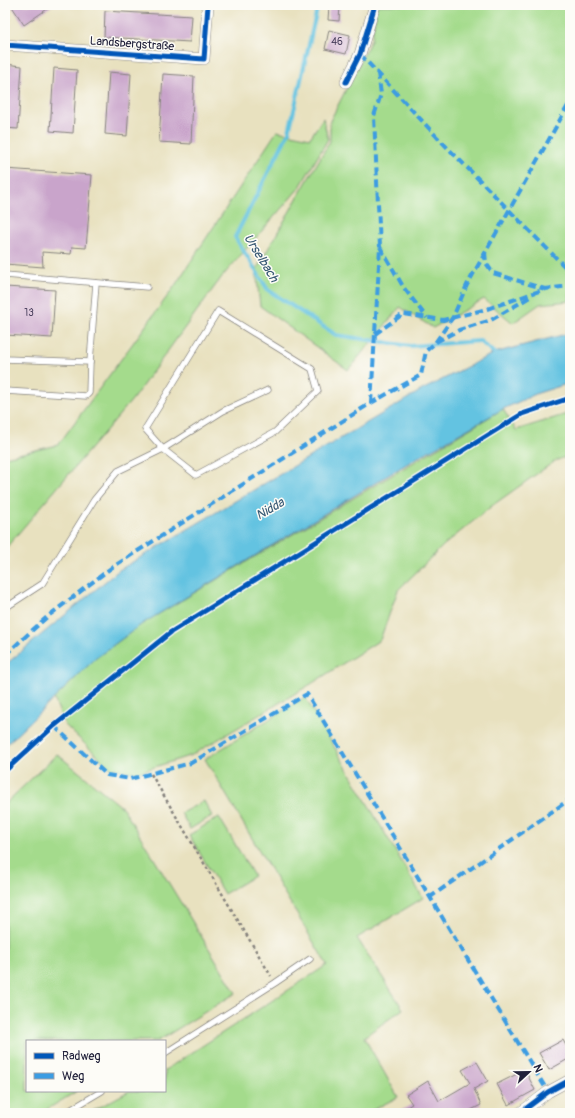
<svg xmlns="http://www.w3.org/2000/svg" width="575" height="1118" viewBox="0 0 575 1118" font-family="Pangolin,sans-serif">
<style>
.green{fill:#a4db8c;stroke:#637e64}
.water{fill:#63c3e1;stroke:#42728e}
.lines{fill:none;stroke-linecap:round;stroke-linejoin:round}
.stream{stroke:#63c3e1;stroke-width:4}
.building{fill:#c9a4cb}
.lane-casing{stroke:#85827d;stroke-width:7}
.street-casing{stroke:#85827d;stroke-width:12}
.path{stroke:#85827d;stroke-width:2.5;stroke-dasharray:3 3;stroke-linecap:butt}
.lane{stroke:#fff;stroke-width:5.5}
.street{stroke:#fff;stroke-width:11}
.quiet{stroke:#3c9ce2;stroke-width:4;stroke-dasharray:8 4;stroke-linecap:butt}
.cycleway-casing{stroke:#fdfcf7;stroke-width:8}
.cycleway{stroke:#0057b8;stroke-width:5}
.labels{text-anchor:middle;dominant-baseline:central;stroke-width:3;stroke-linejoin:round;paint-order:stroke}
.number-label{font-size:10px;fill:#4c425f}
.street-label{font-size:12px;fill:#22223b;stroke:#fdfcf7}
.water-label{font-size:13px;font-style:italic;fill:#395a75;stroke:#fdfcf7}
</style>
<rect width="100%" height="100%" fill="#fdfcf7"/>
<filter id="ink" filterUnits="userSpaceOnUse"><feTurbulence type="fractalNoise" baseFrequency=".025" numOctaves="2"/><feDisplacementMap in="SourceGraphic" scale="8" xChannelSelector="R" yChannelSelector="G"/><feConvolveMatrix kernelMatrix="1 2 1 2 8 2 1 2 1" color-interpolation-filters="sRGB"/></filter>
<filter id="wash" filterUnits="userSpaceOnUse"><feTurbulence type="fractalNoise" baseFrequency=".012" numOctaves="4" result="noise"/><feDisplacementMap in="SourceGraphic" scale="16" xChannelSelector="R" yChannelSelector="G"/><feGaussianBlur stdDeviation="0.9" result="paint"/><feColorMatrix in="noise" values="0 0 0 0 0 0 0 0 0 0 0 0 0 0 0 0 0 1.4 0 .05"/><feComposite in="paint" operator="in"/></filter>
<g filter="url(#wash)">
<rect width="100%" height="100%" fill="#e8e1bf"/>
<!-- green -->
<g class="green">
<polygon points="377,5 570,5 570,301 540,304 513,323 484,299 433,328 400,307 348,370 260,306 256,270 330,141 330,121 371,40"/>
<polygon points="323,118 328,139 300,187 221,278 132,400 5,549 5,457 58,445 172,290 277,131 310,138"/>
<polygon points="503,409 516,430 570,413 570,455 555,461 493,505 444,545 398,590 380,640 311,684 192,755 136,773 110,768 65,725 54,699 96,658 142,624"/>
<polygon points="305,697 423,898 357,938 403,1009 364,1037 398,1097 367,1113 89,1113 129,1091 165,1091 165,1070 327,965 205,759"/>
<polygon points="57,754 123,808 236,993 158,1041 27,1041 27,1091 77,1091 41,1113 5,1113 5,804"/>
<polygon points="204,801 212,816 190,829 181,813"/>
<polygon points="219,817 254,876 224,894 189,835"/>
</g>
<!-- water -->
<polygon class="water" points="570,333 570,383 538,393 503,409 415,459 142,624 96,658 5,746 5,665 119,570 422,390 494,353"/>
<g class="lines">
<!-- stream -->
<polyline class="stream" points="318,5 289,132 235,237 268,290 336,335 410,346 480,341 494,353 497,358"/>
</g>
<g id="blocks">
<!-- building -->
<g class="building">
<polygon points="11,5 53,5 24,25"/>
<polygon points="329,5 340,5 339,21 328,20"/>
<polygon points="105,11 192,16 190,42 104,37"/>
<polygon points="329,30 350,35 346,54 325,49"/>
<polygon points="5,64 22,66 18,129 5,128"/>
<polygon points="54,68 77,70 73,133 50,131"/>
<polygon points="109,72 131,74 127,136 105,134"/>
<polygon points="163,74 194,76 191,144 159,142"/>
<polygon points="5,169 92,175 86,248 72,247 71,254 42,252 43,267 5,264"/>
<polygon points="5,287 55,290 52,338 5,335"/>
<polygon points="563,1040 570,1053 570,1058 549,1070 539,1053"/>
<polygon points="477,1062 488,1081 474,1089 481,1105 465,1113 397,1113 412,1104 406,1095 428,1081 439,1101 470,1083 462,1070"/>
<polygon points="525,1070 535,1090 508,1105 497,1084"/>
</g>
</g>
</g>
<g filter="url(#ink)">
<use href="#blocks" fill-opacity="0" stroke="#85827d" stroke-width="1"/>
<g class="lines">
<!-- lane casing -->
<g class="lane-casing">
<g id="lane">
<polyline points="5,275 147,287"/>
<polygon points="218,311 312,369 318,391 275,432 196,475 163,449 145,429"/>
<polyline points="5,359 90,362"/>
<polyline points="5,391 86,396 89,393 90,362 96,283"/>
<polyline points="5,608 42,584 94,500 118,471 163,449 223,411 268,390"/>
<polyline points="165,1053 275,983 310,959"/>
<polyline points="65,1113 102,1091"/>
</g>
</g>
<!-- street casing -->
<g class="street-casing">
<g id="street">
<polyline points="5,45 204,59 208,5"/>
<polyline points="346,82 360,54 375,5"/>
<polyline points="520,1113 548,1092 570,1080"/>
</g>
</g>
<!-- path -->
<polyline class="path" points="151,774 271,976"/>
<!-- lane -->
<use href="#lane" class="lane"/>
<!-- street -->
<use href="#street" class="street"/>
<!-- quiet -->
<g class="quiet">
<polyline points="360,54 437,137 570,272"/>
<polyline points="380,247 404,288 427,318"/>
<polyline points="485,252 486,263 493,273 545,289"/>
<polyline points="375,334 403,314 443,320 487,309 545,289 570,286"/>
<polyline points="436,342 459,330 491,320 530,297"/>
<polyline points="371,403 380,247 374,116 381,94 378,73"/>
<polyline points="5,655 47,617 111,568 371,403 421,375 426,351 435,343 453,317 467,285 570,102"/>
<polyline points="54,726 107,775 130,779 191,763 307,694 548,1092"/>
<polyline points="429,898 570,799"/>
</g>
<!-- cycleway casing -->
<g class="cycleway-casing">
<g id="cycleway">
<polyline points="5,45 204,59 208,5"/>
<polyline points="346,82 360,54 375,5"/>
<polyline points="5,771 54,726 171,632 522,414 570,398"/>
<polyline points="520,1113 548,1092 570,1080"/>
</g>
</g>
<!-- cycleway -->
<use href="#cycleway" class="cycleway"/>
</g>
</g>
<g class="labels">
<!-- number labels -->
<g class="number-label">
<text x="337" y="42">46</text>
<text x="29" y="313">13</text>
</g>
<!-- street labels -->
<g class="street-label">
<text transform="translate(132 44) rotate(4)">Landsbergstraße</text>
</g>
<!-- water labels -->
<g class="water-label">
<text transform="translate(261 258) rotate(58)">Urselbach</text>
<text transform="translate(270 509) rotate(-30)">Nidda</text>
</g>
</g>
<!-- margin -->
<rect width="575" height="1118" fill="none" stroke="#fdfcf7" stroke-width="20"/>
<!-- legend -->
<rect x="26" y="1040" width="140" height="52" fill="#fdfcf7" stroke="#a5a5ac"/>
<rect x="34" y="1053" width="20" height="6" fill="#0057b8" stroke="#a5a5ac"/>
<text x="62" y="1060" font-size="12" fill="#22223b">Radweg</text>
<rect x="34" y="1073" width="20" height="6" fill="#3c9ce2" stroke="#a5a5ac"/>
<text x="62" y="1080" font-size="12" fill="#22223b">Weg</text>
<!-- north arrow -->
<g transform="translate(529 1072) rotate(68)" stroke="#fdfcf7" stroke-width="3" paint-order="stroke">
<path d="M0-3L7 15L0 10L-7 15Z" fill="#22223b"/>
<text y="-6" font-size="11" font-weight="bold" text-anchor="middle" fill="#22223b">N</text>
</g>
</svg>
